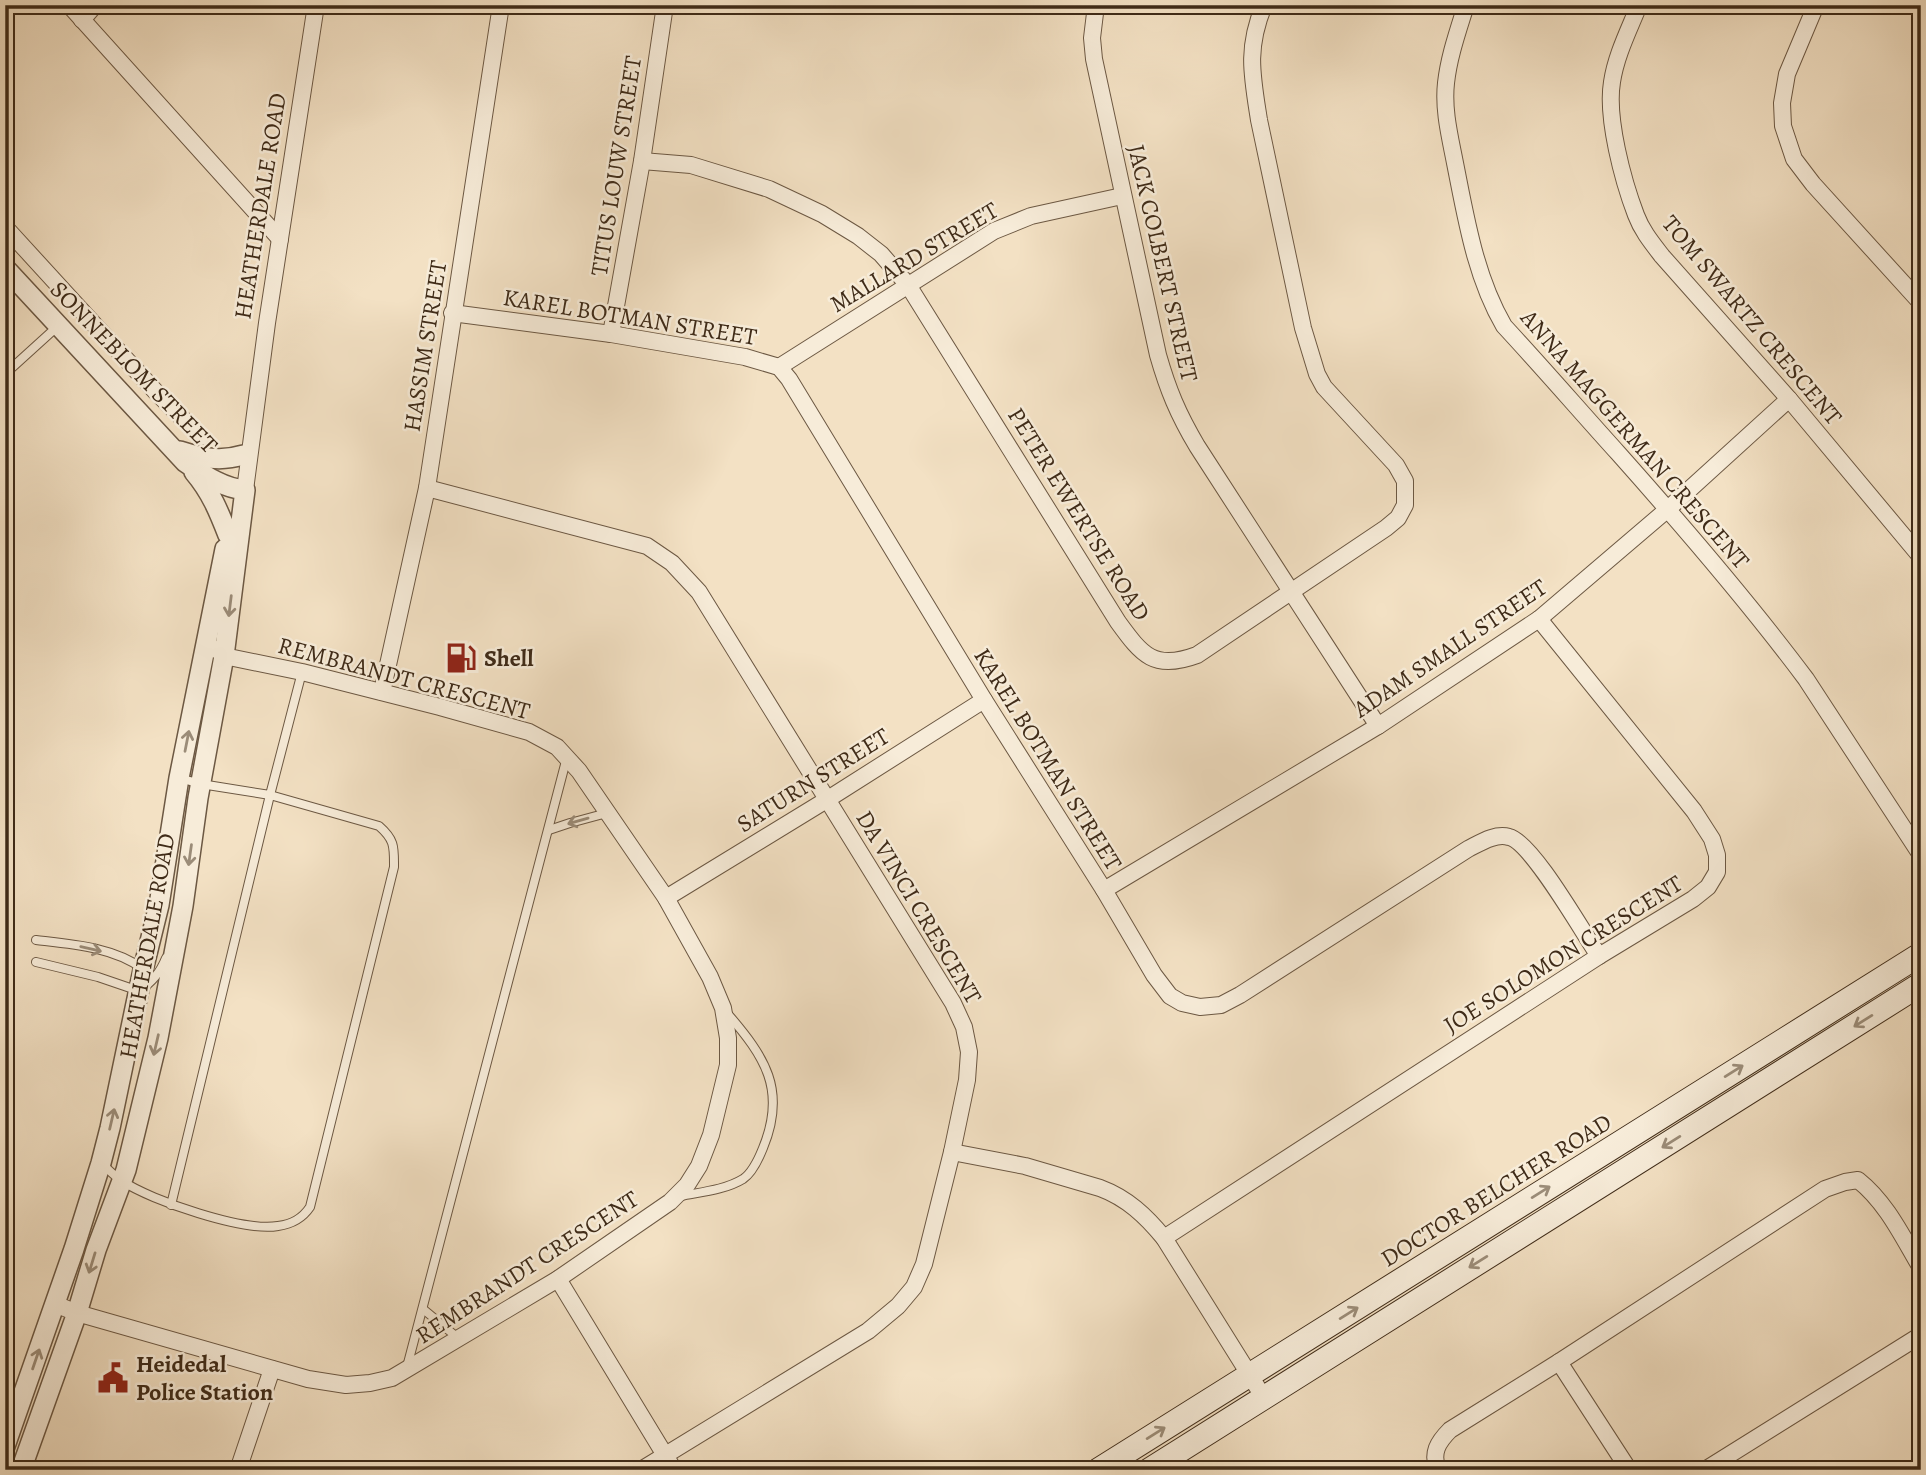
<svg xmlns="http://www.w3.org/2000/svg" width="1926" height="1475" viewBox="0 0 1926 1475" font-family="Alegreya,serif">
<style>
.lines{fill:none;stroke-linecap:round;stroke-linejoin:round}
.service-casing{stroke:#6c5843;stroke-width:10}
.minor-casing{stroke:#6c5843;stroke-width:18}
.tertiary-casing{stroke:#6c5843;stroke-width:22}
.secondary-casing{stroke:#3f2b18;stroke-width:25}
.service{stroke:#f7ecd9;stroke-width:8}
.minor{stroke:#f7ecd9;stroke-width:16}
.tertiary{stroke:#f7ecd9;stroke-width:19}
.secondary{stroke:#f7ecd9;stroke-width:23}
.oneway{stroke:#9b8c78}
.labels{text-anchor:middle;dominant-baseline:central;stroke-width:5;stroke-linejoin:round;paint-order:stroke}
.street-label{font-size:24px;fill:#3f2b18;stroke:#f7ecd9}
.poi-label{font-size:24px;font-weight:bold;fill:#3f2b18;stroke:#f7ecd9;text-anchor:start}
</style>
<rect width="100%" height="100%" fill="#f3e1c4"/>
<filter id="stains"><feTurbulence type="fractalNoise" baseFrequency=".00286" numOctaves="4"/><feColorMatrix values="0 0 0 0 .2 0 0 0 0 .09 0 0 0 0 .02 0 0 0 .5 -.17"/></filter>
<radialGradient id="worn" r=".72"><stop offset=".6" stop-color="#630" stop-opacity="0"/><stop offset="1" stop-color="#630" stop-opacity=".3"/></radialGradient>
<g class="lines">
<!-- service casing -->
<g class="service-casing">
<g id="service">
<polyline points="5,374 59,325"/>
<polyline points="549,830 570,823 607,813"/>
<path d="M36,940C71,944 114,947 143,969"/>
<path d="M36,962L98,977L139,991C152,982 160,973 166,958"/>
<path d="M101,1163C108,1169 115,1177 122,1181C152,1201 244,1232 278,1226C292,1224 302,1219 310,1207L394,867C394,847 395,840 379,826L270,795L201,784L179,778"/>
<path d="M681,1196C701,1192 725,1190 743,1179C752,1173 759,1158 763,1148C787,1090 765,1057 727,1013"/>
<polyline points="171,1205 270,795 302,672"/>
<polyline points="423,1309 458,1338"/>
<polyline points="407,1367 567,757"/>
</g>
</g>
<!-- minor casing -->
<g class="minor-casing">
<g id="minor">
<polyline points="69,5 280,239"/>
<path d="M1096,5L1092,38L1094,59L1158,355C1168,390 1178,414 1197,446L1378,726"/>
<path d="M1466,5C1458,31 1449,56 1446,83C1443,110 1450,137 1455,163C1466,218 1475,276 1504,326C1543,368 1580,411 1618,453C1683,526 1747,600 1806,679L1921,855"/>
<path d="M1639,5C1629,30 1616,55 1612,82C1606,118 1623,181 1636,215C1642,231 1652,243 1662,256L1789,399L1921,557"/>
<polyline points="1816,5 1787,74 1782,103 1783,126 1794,159 1813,184 1921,303"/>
<polyline points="82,20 95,5"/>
<path d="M642,161L691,165L769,189L822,214L858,236L881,254L908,285L1118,622C1142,655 1154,671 1197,655L1386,528L1398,518L1405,505V481L1396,465L1324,387L1317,374L1303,328L1259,120C1252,75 1246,49 1264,5"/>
<polyline points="5,227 155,391 201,437"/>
<path d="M452,313L611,334L745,357L779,367L789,379L984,700L1104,890L1154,975L1170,996L1182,1003L1200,1007L1221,1005L1240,995L1468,849C1480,843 1495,833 1509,837C1532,842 1583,933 1599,956"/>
<polyline points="611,334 642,161 665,5"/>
<polyline points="779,367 994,231 1031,216 1122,196"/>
<polyline points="427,488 647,546 672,563 699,592 953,1003 964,1027 969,1052 967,1080 952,1152 924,1264 914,1287 898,1306 868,1331 641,1470"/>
<polyline points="245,490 267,323 316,5"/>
<polyline points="382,692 427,488 501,5"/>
<polyline points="1104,890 1378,726 1539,619 1668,509 1789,399"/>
<polyline points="666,898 828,799 984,700"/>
<path d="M952,1152L1025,1166L1100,1188C1127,1198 1146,1216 1164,1238L1264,1398"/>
<polyline points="1164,1238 1599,956 1693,899 1708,887 1717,872 1717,855 1712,839 1694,811 1539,619"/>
<polyline points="558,1279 674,1470"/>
<polyline points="55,1304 77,1313 308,1379 346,1385 370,1383 392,1378 558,1279 670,1202 687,1185 699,1166 711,1135 728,1065 728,1038 723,1008 710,977 666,898 579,771 557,747 529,732 440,707 302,672 224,656 216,649"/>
<polyline points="1559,1362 1629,1470"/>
<polyline points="238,1470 272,1369"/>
<path d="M1438,1470C1431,1453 1438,1442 1450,1430L1559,1362L1825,1189L1845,1182L1858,1180C1887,1203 1903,1238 1921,1268"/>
<polyline points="1705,1470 1921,1335"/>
</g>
</g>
<!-- tertiary casing -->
<g class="tertiary-casing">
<g id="tertiary">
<path d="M5,268L185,462C203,474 222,488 245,490L224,656L198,798L183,906L158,1038L126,1170L96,1250L77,1313L21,1470"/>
<path d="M180,451C202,458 220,462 243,455"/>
<path d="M194,472C211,492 219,512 228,535"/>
<polyline points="5,1446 74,1249 101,1163 110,1128 143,970 159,905 179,778 225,549"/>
</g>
</g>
<!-- secondary casing -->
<g class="secondary-casing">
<g id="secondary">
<polyline points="1098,1470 1921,954"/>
<polyline points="1149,1470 1921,984"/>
</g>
</g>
<!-- service -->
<use href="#service" class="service"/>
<!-- minor -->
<use href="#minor" class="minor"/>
<!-- tertiary -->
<use href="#tertiary" class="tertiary"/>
<!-- secondary -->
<use href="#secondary" class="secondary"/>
</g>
<!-- one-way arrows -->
<defs><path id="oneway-shaft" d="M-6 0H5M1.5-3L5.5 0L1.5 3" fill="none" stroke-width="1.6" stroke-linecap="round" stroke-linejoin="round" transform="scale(1.75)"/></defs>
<g class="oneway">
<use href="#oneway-shaft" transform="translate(230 606) rotate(97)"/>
<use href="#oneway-shaft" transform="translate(187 741) rotate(-79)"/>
<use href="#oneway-shaft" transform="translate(578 821) rotate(164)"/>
<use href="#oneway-shaft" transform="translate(190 855) rotate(98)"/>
<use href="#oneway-shaft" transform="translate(91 949) rotate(13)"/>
<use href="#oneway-shaft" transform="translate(1863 1021) rotate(148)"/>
<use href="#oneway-shaft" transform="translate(156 1045) rotate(103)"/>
<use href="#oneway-shaft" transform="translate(1734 1071) rotate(-32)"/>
<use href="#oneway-shaft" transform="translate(112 1119) rotate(-77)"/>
<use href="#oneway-shaft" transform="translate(1671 1142) rotate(148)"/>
<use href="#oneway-shaft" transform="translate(1541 1192) rotate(-32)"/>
<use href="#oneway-shaft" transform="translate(1478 1262) rotate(148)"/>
<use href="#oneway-shaft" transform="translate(92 1263) rotate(107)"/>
<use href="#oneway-shaft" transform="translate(1349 1313) rotate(-32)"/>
<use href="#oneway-shaft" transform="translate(36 1359) rotate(-71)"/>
<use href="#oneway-shaft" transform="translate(1156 1433) rotate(-32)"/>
</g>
<!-- icons -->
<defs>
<g id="fuel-bare" transform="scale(2.415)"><path d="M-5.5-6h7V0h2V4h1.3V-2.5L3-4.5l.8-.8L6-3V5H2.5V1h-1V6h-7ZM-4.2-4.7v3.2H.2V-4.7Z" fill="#8f2418" stroke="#f7ecd9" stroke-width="2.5" paint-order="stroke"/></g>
<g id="civic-bare" transform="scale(2.415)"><path d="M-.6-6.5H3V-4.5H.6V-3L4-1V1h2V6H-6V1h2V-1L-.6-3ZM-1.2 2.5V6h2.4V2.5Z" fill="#8f2418" stroke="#f7ecd9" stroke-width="2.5" paint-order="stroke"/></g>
</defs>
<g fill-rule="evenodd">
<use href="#fuel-bare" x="461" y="658"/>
<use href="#civic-bare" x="113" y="1378"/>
</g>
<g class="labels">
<!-- street labels -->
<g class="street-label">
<text transform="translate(616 166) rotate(-81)">TITUS LOUW STREET</text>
<text transform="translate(260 206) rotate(-81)">HEATHERDALE ROAD</text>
<text transform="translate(914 257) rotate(-31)">MALLARD STREET</text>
<text transform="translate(1163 263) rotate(77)">JACK COLBERT STREET</text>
<text transform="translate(630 317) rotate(9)">KAREL BOTMAN STREET</text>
<text transform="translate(1752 320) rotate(50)">TOM SWARTZ CRESCENT</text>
<text transform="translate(425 346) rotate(-81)">HASSIM STREET</text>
<text transform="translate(134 367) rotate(46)">SONNEBLOM STREET</text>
<text transform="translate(1635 439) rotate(49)">ANNA MAGGERMAN CRESCENT</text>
<text transform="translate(1079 514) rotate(58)">PETER EWERTSE ROAD</text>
<text transform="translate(1450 648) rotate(-34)">ADAM SMALL STREET</text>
<text transform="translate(404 678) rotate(15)">REMBRANDT CRESCENT</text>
<text transform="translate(1048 759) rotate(58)">KAREL BOTMAN STREET</text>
<text transform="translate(813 780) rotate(-32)">SATURN STREET</text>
<text transform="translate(919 907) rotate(59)">DA VINCI CRESCENT</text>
<text transform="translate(147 946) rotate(-80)">HEATHERDALE ROAD</text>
<text transform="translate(1563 954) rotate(-32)">JOE SOLOMON CRESCENT</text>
<text transform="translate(1496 1190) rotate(-32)">DOCTOR BELCHER ROAD</text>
<text transform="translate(527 1267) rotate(-33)">REMBRANDT CRESCENT</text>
</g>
<!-- poi labels -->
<g class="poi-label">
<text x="484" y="658">Shell</text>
<text x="136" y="1364">Heidedal<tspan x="136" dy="28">Police Station</tspan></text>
</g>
</g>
<!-- margin -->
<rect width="1926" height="1475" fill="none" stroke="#f3e1c4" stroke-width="28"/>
<rect x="7" y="7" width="1912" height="1461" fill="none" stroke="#3f2b18" stroke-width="3.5"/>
<rect x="14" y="14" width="1898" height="1447" fill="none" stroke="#3f2b18" stroke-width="2"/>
<rect width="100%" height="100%" filter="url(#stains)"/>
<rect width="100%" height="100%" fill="url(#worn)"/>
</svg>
